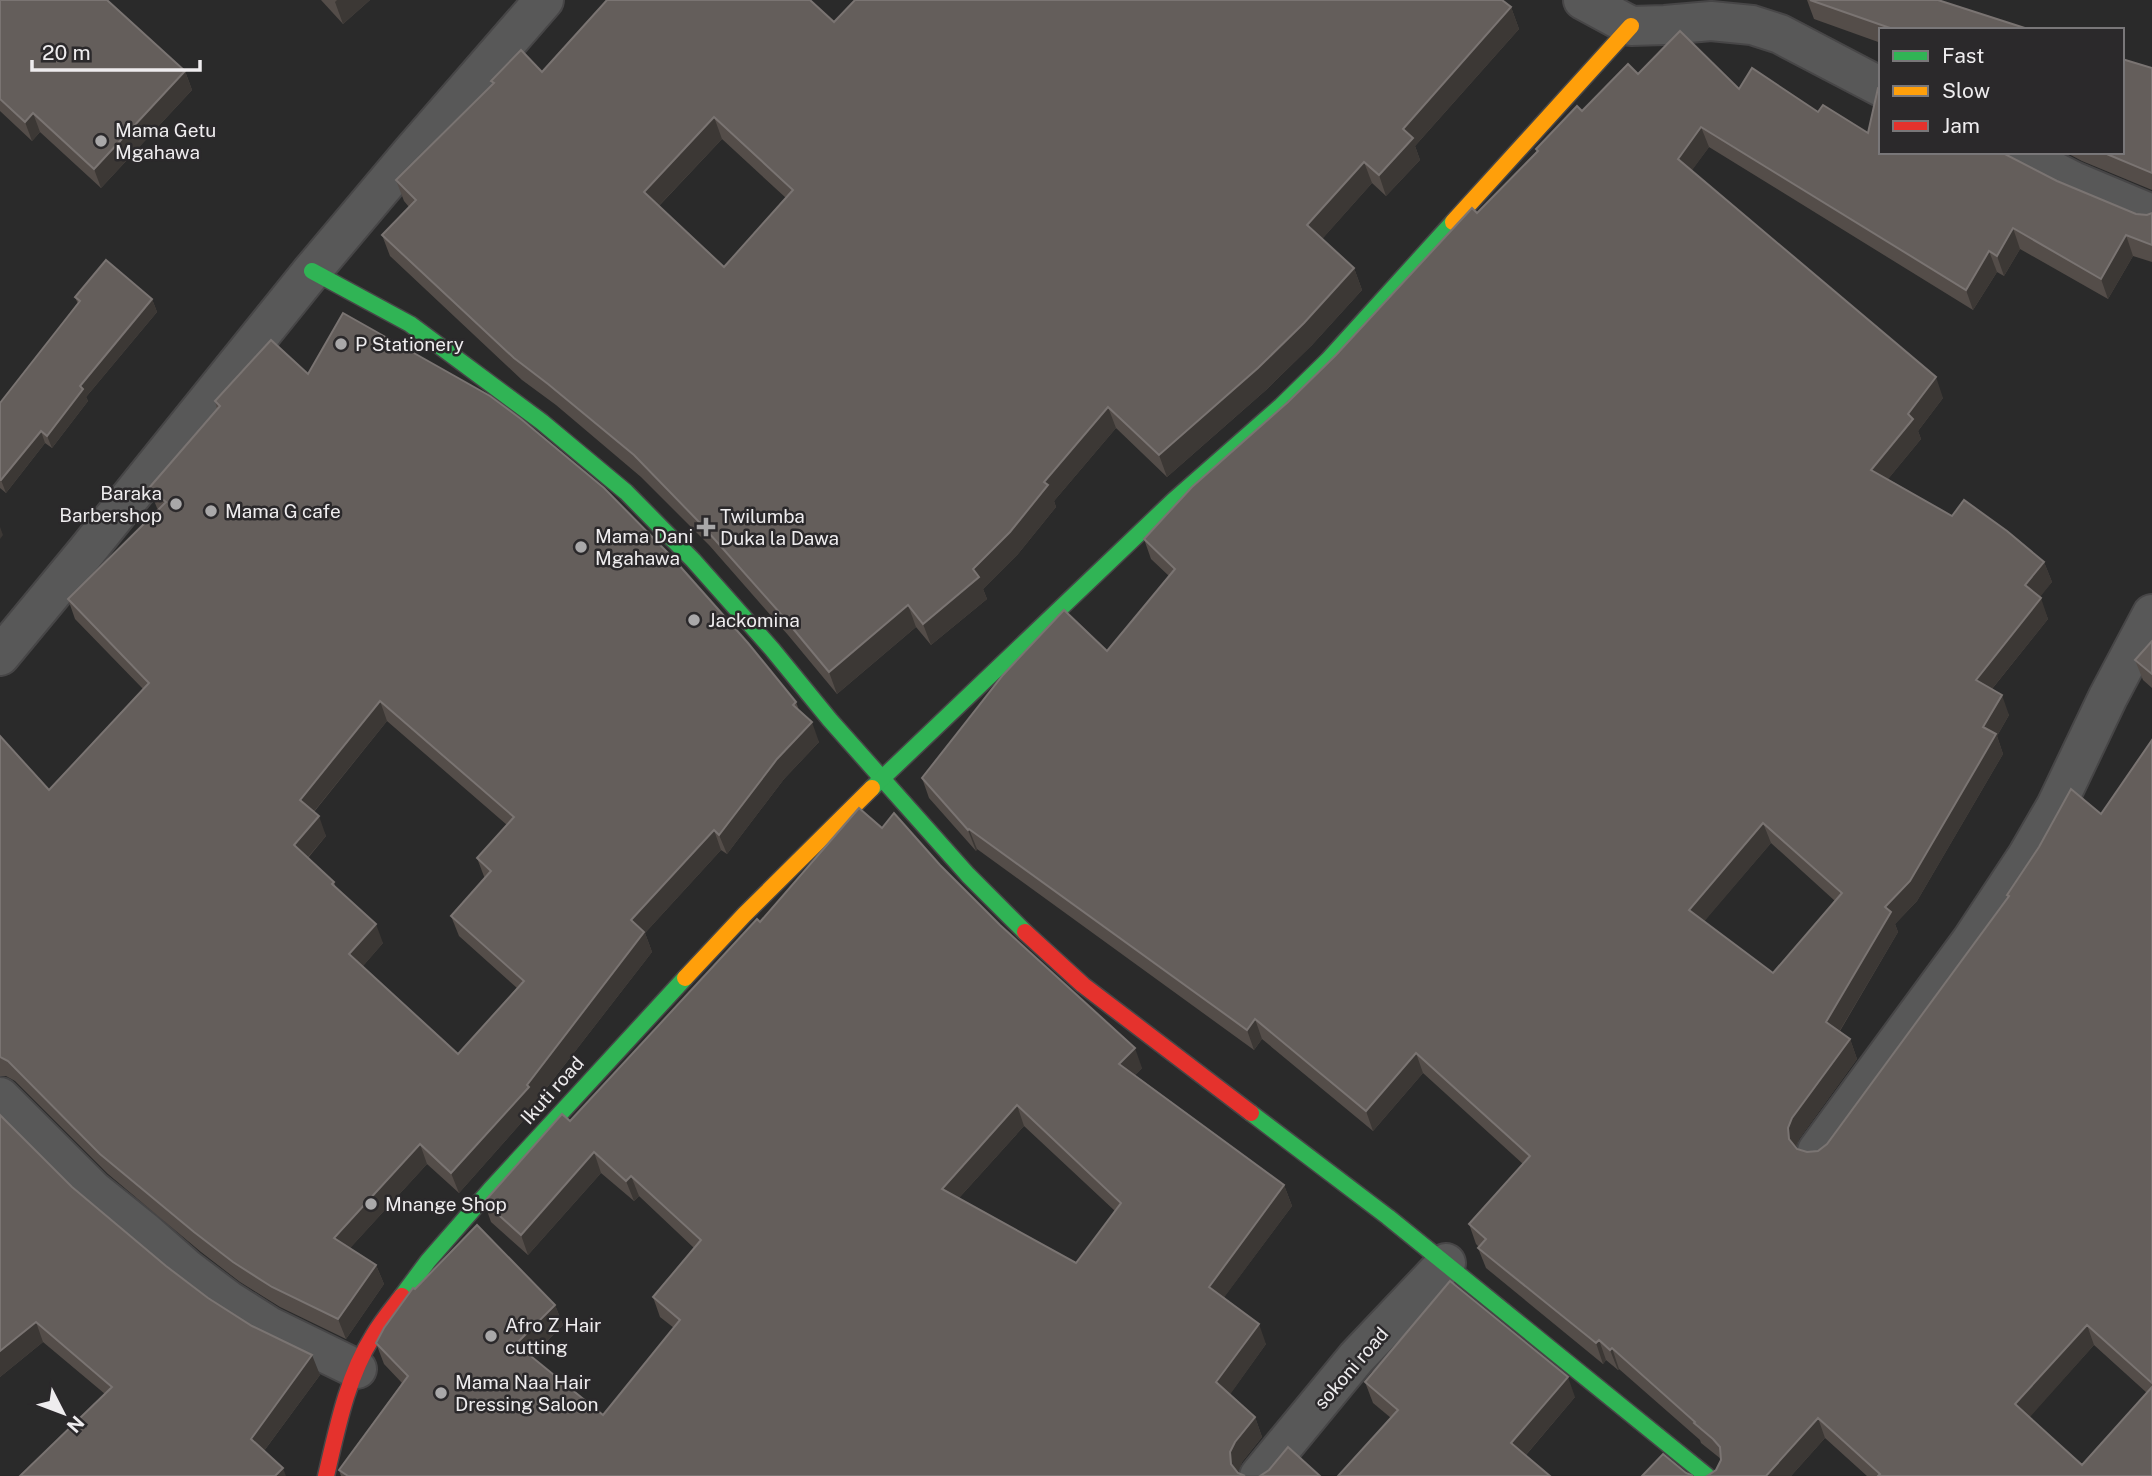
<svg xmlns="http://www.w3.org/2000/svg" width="2152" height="1476" viewBox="0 0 2152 1476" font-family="'Public Sans',sans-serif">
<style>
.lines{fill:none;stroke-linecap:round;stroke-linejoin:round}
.street-casing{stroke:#474647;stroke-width:42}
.fast-casing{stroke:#474647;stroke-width:19}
.slow-casing{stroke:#474647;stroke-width:19}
.jam-casing{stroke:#474647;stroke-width:19}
.street{stroke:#585858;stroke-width:38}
.fast{stroke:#30b455;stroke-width:16}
.slow{stroke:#ff9f0a;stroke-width:16}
.jam{stroke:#e5322d;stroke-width:16}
.wall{fill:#544d49;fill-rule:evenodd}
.shaded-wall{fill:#3c3835}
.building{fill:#645e5b;stroke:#7a7472;stroke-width:2;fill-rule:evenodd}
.poi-dot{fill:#a9a8a9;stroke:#2b292b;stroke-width:2.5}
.labels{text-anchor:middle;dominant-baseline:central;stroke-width:5;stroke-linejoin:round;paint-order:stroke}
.poi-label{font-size:19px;fill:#eeecee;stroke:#2b292b;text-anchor:start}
.street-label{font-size:19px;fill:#eeecee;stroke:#2b292b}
</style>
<rect width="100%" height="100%" fill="#2a2a2a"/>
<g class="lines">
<!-- street casing -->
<g class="street-casing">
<g id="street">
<polyline points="1583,0 1631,26 1665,25 1711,21 1752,25 1780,34 1881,87"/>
<polyline points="2016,152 2073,181 2152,214"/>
<polyline points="0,656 86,552 312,271 412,152 544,0"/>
<polyline points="0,1097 93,1190 144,1231 187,1269 228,1300 269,1326 357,1369"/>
<polyline points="1817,1151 1971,941 2027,856 2056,806 2108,697 2152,614"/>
<polyline points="1259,1476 1356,1358 1446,1263"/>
</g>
</g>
<!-- fast casing -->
<g class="fast-casing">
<g id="fast">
<polyline points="312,271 410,324 542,422 626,492 693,560 772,649 830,720 968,875 1025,932"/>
<polyline points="872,788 1173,501 1281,406 1328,360 1453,222"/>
<polyline points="1251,1113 1388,1217 1707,1476"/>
<polyline points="402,1296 428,1261 490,1190 685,978"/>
</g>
</g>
<!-- slow casing -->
<g class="slow-casing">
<g id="slow">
<polyline points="1453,222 1631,26"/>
<polyline points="685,978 744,915 872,788"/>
</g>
</g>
<!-- jam casing -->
<g class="jam-casing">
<g id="jam">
<polyline points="1025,932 1083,985 1251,1113"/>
<path d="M326,1476C337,1429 347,1377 373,1336C381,1322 392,1309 402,1296"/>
</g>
</g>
<!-- street -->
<use href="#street" class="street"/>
<!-- fast -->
<use href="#fast" class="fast"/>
<!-- slow -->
<use href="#slow" class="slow"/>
<!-- jam -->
<use href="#jam" class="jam"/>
</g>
<!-- wall -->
<g class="wall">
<polygon points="0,0 185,71 192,90 101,188 40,132 32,141 0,111"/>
<polygon points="321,0 370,0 343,24"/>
<polygon points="1807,0 1938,0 2031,30 1881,30 1881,43 1814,19"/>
<path d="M1511,7L1519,29L1415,146L1420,160L1386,196L1372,183L1322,239L1354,268L1362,290L1312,345L1266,390L1167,477L1116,428L1054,501L1056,507L1018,554L983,589L987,599L931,645L916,627L837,694L788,635L709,545L641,477L556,405L522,380L390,256L382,235L409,207L404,201L396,180L493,85L491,81L834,22ZM722,139L786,198L724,267L659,206Z"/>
<polygon points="2152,68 2152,190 2082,161 2065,152 2122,152"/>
<path d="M1638,74L1739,89L1818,112L1881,152L2057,181L2136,214L2147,215L2152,213V262L2133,256L2108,299L2020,249L2004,276L1997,272L1973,310L1709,147L1691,171L1943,398L1918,431L1921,439L1888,479L1952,516L2044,562L2052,582L2039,597L2048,619L1992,689L2009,715L1997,736L2003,754L1917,901L1895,924L1898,932L1840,1031L1850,1039L1857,1059L1799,1139L1796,1147L1797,1149L1807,1152L1818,1151L1827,1144L2008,897L2007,895L2101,814L2152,740V1476H1867L1825,1438L1791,1476H1707L1716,1470L1721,1459L1701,1443L1700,1440L1619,1369L1618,1370L1606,1360L1603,1364L1486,1268L1478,1248L1479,1247L1476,1244L1469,1224L1523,1164L1423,1073L1373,1131L1262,1039L1254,1050L977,849L976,851L929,798L922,778L1107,651L1169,576L1151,559L1144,539L1336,355L1477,213L1537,151L1536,149L1582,111ZM1771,843L1835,901L1773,973L1704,921ZM2094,1345L2147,1393L2082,1465L2029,1417Z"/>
<polygon points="75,297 152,299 157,312 86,397 88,401 52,448 45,443 6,493 0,488 0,403 78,304"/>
<path d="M308,374L796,702L799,710L819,742L784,779L727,854L721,850L645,933L652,952L535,1103L536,1106L459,1193L427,1164L350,1248L376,1265L384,1284L346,1339L280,1307L240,1282L201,1252L108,1174L15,1081L6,1076H0V736L49,790L143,689L75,619L68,599L159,510L157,508L149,488L217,409L215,401ZM387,721L507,825L477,858L485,879L451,916L459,936L517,988L458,1054L362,967L383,943L336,888L334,882L308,858L326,836L314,812Z"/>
<polygon points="2152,641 2152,688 2143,680 2135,660"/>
<path d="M882,828L940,865L1142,1068L1135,1075L1284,1185L1292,1206L1224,1297L1266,1344L1230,1394L1255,1417L1262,1437L1242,1462L1238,1472L1245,1476H341L339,1470L402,1383L384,1364L376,1343L415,1289L555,1305L563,1325L531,1357L603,1415L674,1328L660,1317L653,1297L694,1248L639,1196L634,1201L601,1173L528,1255L491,1222L484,1202L570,1121L760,922ZM1024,1126L1115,1211L1076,1263L959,1198Z"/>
<polygon points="0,1115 72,1187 166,1266 208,1298 320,1375 264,1451 105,1394 43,1342 0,1377"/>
<polygon points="1365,1382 1575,1397 1526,1455 1391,1418 1373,1403"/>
</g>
<!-- shaded-wall -->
<g class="shaded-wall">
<polygon points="337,0 370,0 343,24 335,2"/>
<polygon points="1511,7 1519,29 1415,146 1420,160 1386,196 1379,175 1403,129"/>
<polygon points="185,71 192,90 101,188 94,169"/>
<polygon points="33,113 40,132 32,141 25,122"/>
<polygon points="714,117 722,139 652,213 644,192"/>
<polygon points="1701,127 1709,147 1685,180 1678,159"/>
<polygon points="1364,162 1372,183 1315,247 1307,225"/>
<polygon points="2013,228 2020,249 2004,276 1997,256"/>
<polygon points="2126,235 2133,256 2108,299 2101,279"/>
<polygon points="1989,251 1997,272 1973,310 1966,290"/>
<polygon points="1354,268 1362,290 1312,345 1266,390 1167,477 1159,455"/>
<polygon points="152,299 157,312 86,397 88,401 52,448 47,436 80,386"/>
<polygon points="1936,377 1943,398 1918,431 1921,439 1879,490 1871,470 1908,414"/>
<polygon points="1108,407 1116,428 1054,501 1056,507 1018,554 983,589 987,599 931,645 923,624 973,569 1044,482"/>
<polygon points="41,431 45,443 6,493 1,480"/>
<polygon points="0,527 3,535 0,539"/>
<polygon points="2044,562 2052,582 2033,606 2025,585"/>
<polygon points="2041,598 2048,619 1983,700 1976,680"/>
<polygon points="908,605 916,627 837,694 829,672"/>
<polygon points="2002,695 2009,715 1997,736 2003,754 1917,901 1895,924 1898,932 1833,1042 1826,1022 1885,907 1983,727"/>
<polygon points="380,701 387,721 307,820 300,800"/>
<polygon points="812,722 819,742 784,779 727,854 719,835 777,759"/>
<polygon points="319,816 326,836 301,865 294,845"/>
<polygon points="1763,823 1771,843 1697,930 1689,910"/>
<polygon points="969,829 977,849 976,851 968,830"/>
<polygon points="714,830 721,850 645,933 652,952 535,1103 536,1106 459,1193 451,1173 527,1085 631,920"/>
<polygon points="376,924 383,943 356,974 349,954"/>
<polygon points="1255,1019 1262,1039 1254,1050 1247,1030"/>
<polygon points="1850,1039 1857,1059 1799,1139 1795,1148 1789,1139 1788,1128 1792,1118"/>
<polygon points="1135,1048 1142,1068 1126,1084 1119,1064"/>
<polygon points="1416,1053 1423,1073 1373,1131 1366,1111"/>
<polygon points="1017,1105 1024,1126 949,1209 942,1189"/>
<polygon points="420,1144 427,1164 341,1258 334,1238"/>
<polygon points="594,1152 601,1173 528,1255 521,1235"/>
<polygon points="631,1176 639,1196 634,1201 626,1181"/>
<polygon points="1284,1185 1292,1206 1217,1307 1209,1287"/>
<polygon points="376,1265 384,1284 346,1339 338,1319"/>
<polygon points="555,1305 563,1325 523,1364 516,1344"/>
<polygon points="36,1322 43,1342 0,1377 0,1351"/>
<polygon points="1259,1324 1266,1344 1224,1403 1216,1382"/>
<polygon points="2087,1325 2094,1345 2023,1425 2015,1404"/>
<polygon points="1599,1340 1606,1360 1603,1364 1596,1343"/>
<polygon points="1612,1348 1619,1369 1618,1370 1610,1350"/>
<polygon points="312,1355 320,1375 258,1459 251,1439"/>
<polygon points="1568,1377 1575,1397 1519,1463 1511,1443"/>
<polygon points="1255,1417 1262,1437 1242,1462 1238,1472 1231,1464 1230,1452 1235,1442"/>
<polygon points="1818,1418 1825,1438 1791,1476 1766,1476"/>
<polygon points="283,1468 286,1476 275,1476"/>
</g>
<!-- building -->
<g class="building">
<polygon points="0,0 107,0 185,71 94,169 33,113 25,122 0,99"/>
<path d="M607,0H810L834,22L855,0H1502L1511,7L1403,129L1413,138L1379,175L1364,162L1307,225L1354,268L1304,323L1258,368L1159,455L1108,407L1044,482L1048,485L1010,532L973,569L979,577L923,624L908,605L829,672L780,613L701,524L634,455L548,384L514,358L382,235L416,200L396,180L494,83L491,81L521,50L542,72ZM714,117L793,190L724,267L644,192Z"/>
<polygon points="1810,0 1938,0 2031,30 1890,30 1890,28"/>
<path d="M1680,31L1739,89L1752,68L1818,112L1823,105L1868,133L1878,88L1881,87V152H2001L2057,181L2136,214L2147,215L2152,213V245L2126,235L2101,279L2013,228L1997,256L1989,251L1966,290L1701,127L1678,159L1936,377L1908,414L1913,419L1871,470L1952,516L1964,500L2007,531L2044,562L2025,585L2041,598L1976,680L2002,695L1983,727L1996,734L1910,881L1885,907L1891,912L1826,1022L1850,1039L1792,1118L1788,1128L1789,1139L1797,1149L1807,1152L1818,1151L1827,1144L2009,896L2007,895L2039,847L2071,789L2101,814L2152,740V1383L2087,1325L2015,1404L2082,1465L2152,1387V1476H1878L1880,1474L1818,1418L1766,1476H1707L1716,1470L1721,1460L1720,1447L1713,1439L1694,1423L1695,1422L1612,1348L1610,1350L1599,1340L1596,1343L1478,1248L1486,1239L1469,1224L1530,1156L1416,1053L1366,1111L1255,1019L1247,1030L969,829L968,830L922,778L1003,675L1064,610L1107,651L1175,569L1144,539L1192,487L1288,402L1336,355L1472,208L1477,213L1538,151L1536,149L1577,106L1582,111L1628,64L1638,74ZM1763,823L1842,893L1773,973L1689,910Z"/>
<polygon points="2122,59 2152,68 2152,173 2102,152 2122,152"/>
<polygon points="106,260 152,299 80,386 83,389 47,436 41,431 1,480 0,480 0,403 80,301 75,297"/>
<path d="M343,313L490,396L521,419L604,488L670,555L748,643L796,702L793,705L812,722L777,759L719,835L714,830L631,920L644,932L527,1085L529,1087L451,1173L420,1144L334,1238L376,1265L338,1319L272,1287L233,1262L194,1232L100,1154L8,1061L0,1057V736L49,790L149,683L68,599L166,502L149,488L220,406L215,401L271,340L308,374ZM380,701L514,817L477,858L491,871L451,916L524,981L458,1054L349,954L376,924L332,884L334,882L294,845L319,816L300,800Z"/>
<polygon points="2152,641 2152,674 2135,660"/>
<path d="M859,808L882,828L894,813L940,865L1000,925L1135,1048L1119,1064L1284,1185L1209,1287L1259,1324L1216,1382L1255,1417L1235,1442L1230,1452L1231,1464L1238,1473L1245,1476H348L339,1470L408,1376L376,1343L384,1328L413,1288L415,1289L477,1225L555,1305L516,1344L603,1415L680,1320L653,1297L701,1240L631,1176L626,1181L594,1152L521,1235L484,1202L562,1114L570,1121L757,919L760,922ZM1017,1105L1121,1203L1076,1263L942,1189Z"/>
<polygon points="0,1115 72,1187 166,1266 208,1298 252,1326 312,1355 251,1439 283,1468 275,1476 20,1476 112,1387 36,1322 0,1351"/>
<polygon points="1450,1281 1568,1377 1511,1443 1550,1476 1338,1476 1398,1410 1365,1382"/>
<polygon points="1288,1447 1320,1476 1260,1476 1269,1470"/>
<polygon points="1663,1454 1686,1473 1693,1476 1642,1476"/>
</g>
<!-- markers -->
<g class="poi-dot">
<circle cx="101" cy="141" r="7"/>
<circle cx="341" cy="344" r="7"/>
<circle cx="176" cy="504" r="7"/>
<circle cx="211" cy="511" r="7"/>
<path d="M702.5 516.5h7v7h7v7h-7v7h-7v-7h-7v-7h7z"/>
<circle cx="581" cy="547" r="7"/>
<circle cx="694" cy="620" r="7"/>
<circle cx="371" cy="1204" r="7"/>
<circle cx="491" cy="1336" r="7"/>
<circle cx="441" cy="1393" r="7"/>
</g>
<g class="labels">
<!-- poi labels -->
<g class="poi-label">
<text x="115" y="130">Mama Getu<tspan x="115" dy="22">Mgahawa</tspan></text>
<text x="355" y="344">P Stationery</text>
<text x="162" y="493" text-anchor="end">Baraka<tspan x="162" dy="22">Barbershop</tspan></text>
<text x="225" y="511">Mama G cafe</text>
<text x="720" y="516">Twilumba<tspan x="720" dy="22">Duka la Dawa</tspan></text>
<text x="595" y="536">Mama Dani<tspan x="595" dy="22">Mgahawa</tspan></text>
<text x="708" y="620">Jackomina</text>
<text x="385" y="1204">Mnange Shop</text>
<text x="505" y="1325">Afro Z Hair<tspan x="505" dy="22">cutting</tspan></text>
<text x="455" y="1382">Mama Naa Hair<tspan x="455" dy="22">Dressing Saloon</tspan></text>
</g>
<!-- street labels -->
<g class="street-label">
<text transform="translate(552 1090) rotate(-48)">Ikuti road</text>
<text transform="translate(1351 1368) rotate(-49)">sokoni road</text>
</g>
</g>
<!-- legend -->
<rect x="1879" y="28" width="245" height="126" fill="#2b292b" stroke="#797779" stroke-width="2"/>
<rect x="1893" y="51" width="35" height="10" fill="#30b455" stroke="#797779" stroke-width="2"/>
<text x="1942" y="63" font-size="21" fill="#eeecee">Fast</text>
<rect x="1893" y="86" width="35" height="10" fill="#ff9f0a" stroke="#797779" stroke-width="2"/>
<text x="1942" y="98" font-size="21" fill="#eeecee">Slow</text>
<rect x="1893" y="121" width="35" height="10" fill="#e5322d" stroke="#797779" stroke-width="2"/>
<text x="1942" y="133" font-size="21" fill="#eeecee">Jam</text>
<!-- north arrow -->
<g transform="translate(63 1413) rotate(132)" stroke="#2b292b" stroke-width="5" paint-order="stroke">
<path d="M0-5L12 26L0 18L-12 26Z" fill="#eeecee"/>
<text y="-10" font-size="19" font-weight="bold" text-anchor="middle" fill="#eeecee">N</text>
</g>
<!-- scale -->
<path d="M32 60v10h168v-10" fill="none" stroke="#eeecee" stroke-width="3.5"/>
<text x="42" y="60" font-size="21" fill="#eeecee" stroke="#2b292b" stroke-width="5" paint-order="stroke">20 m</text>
</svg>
